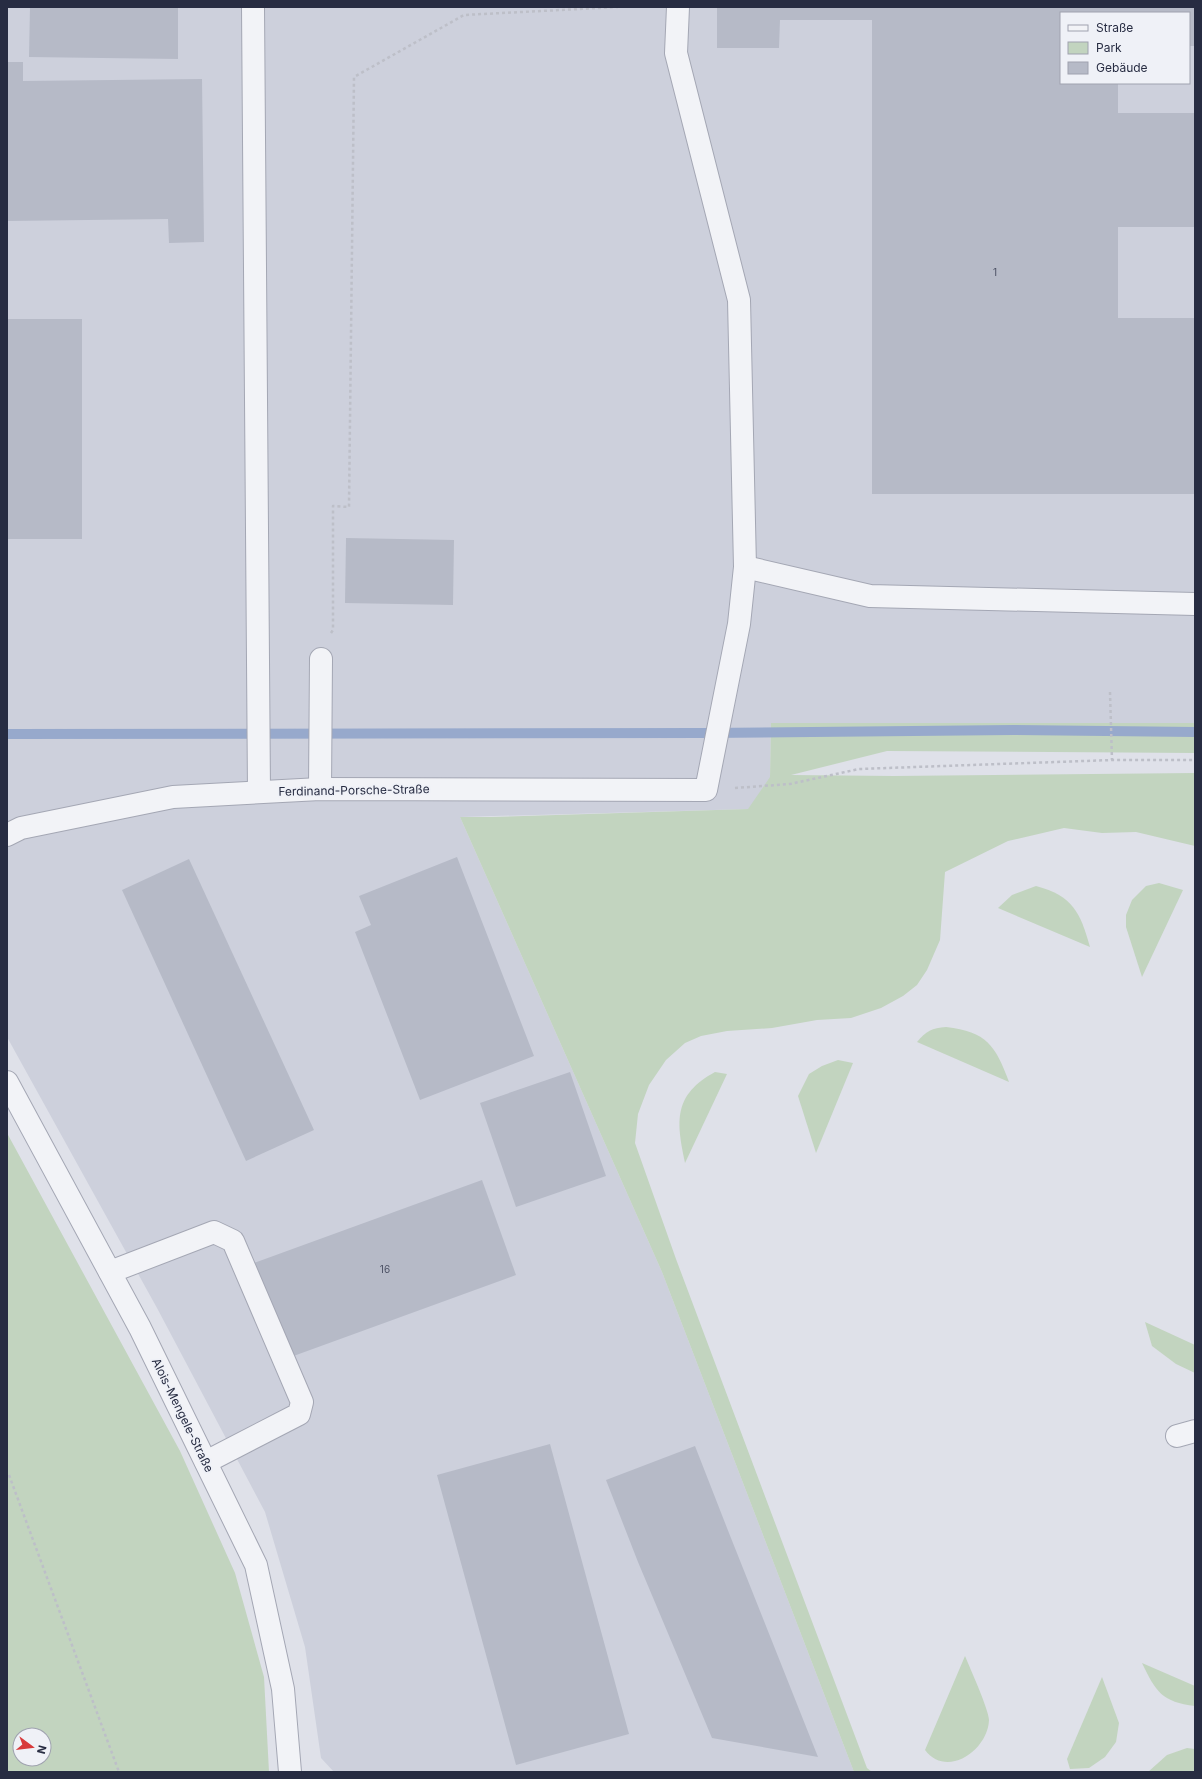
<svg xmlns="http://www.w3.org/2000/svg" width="1202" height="1779" viewBox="0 0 1202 1779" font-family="Inter,sans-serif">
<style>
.built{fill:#cdd0dc;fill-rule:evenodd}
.green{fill:#c2d4bf;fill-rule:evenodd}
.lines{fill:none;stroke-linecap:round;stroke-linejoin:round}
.stream{stroke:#97a9cc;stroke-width:10}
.building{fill:#b6bac7}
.minor-casing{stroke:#a4a7b4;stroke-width:24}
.path{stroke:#bdbfc8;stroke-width:2.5;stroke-dasharray:3 3;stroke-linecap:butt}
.minor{stroke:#f2f3f7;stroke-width:22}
.labels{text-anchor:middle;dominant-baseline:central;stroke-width:3.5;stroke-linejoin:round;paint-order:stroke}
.number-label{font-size:10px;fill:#4b5063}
.street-label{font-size:12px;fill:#272c42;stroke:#eff1f7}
</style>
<rect width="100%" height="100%" fill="#dfe1e9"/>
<!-- built -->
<path class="built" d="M7,7H1195V723H771L770,778L749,809L460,817L662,1272L854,1772H334L321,1758L305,1647L265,1512L157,1308L7,1037ZM1061,13H1189V83H1061Z"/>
<!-- green -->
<g class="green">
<polygon points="771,723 1195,723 1195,753 887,751 791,775 894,776 1195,773 1195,846 1136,832 1102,833 1064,828 1008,841 945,872 940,940 927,970 917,985 903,996 881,1008 851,1018 817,1020 772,1028 727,1031 701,1036 685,1043 666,1060 649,1085 638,1114 635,1143 676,1259 867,1768 872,1772 854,1772 662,1272 460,817 490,817 748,809 770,777"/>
<polygon points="1159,883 1183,890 1142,977 1126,927 1126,915 1132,900 1146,886"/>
<path d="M1036,886C1073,896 1080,912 1090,947L998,908L1012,895Z"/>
<path d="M946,1027C987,1032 995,1045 1009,1082L917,1042C926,1031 932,1028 946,1027Z"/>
<polygon points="838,1060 853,1063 816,1153 798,1096 809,1074 822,1066"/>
<path d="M715,1072L727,1074L685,1163C676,1121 673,1095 715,1072Z"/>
<path d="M7,1133L180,1451L235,1573L264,1677L269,1772H7ZM20,1735H44V1759H20Z"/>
<polygon points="1145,1322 1195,1345 1195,1373 1176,1364 1152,1346"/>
<path d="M965,1656C970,1668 989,1710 989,1720C988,1750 947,1779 925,1750Z"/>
<path d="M1142,1663L1195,1686V1706C1162,1702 1156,1692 1142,1663Z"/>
<polygon points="1102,1677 1119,1723 1116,1742 1105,1757 1089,1768 1070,1769 1067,1759"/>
<polygon points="1187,1748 1195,1749 1195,1772 1148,1772 1167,1755"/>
</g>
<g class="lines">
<!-- stream -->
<polyline class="stream" points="7,734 707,733 1013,730 1195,732"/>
</g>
<!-- building -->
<g class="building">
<polygon points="30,7 178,7 178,59 29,57"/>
<polygon points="717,7 1195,7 1195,46 1189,46 1189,13 1061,13 1061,83 1118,83 1118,113 1195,113 1195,227 1118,227 1118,318 1195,318 1195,494 872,494 872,20 780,20 779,48 717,48"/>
<polygon points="7,62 23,62 23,81 202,79 204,242 169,243 168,219 7,221"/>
<rect x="7" y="319" width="75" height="220"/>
<polygon points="346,538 454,540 453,605 345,603"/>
<polygon points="457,857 534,1056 420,1100 355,932 371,925 359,896"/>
<polygon points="189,859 314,1130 246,1161 122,890"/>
<polygon points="570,1072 606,1176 516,1207 480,1103"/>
<polygon points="482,1180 516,1275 288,1358 254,1263"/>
<polygon points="550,1444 629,1734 516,1765 437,1475"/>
<polygon points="695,1446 727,1528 818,1757 712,1738 638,1562 606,1480"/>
</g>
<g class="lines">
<!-- minor casing -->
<g class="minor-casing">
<g id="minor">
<polyline points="253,7 259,792"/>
<polyline points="745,567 870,596 1195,604"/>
<polyline points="320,789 321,659"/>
<polyline points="7,835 21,828 173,797 320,789 706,790 739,624 745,567 739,300 676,53 678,7"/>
<polyline points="7,1082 140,1328 256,1565 283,1689 290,1772"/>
<polyline points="110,1272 214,1232 233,1241 302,1402 299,1414 206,1462"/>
<polyline points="1177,1436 1195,1431"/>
</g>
</g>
<!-- path -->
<g class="path">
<polyline points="331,633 333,630 333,506 349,507 354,77 464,15 618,7"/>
<polyline points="1110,692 1112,760"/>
<polyline points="735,788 790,784 859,769 1112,760 1195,760"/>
<polyline points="9,1475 119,1772"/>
</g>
<!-- minor -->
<use href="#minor" class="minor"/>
</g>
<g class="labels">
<!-- number labels -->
<g class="number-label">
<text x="995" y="272">1</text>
<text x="385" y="1269">16</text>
</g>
<!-- street labels -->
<g class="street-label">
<text transform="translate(354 790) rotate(-1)">Ferdinand-Porsche-Straße</text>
<text transform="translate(183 1415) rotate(64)">Alois-Mengele-Straße</text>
</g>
</g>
<!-- border -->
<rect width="1202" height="1779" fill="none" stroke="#272c42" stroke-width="16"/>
<!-- legend -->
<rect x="1060" y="12" width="130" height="72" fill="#eff1f7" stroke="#9fa2af"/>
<rect x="1068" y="25" width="20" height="6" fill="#f2f3f7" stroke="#9fa2af"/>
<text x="1096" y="32" font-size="12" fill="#272c42">Straße</text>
<rect x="1068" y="42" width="20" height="12" fill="#c2d4bf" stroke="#9fa2af"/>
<text x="1096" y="52" font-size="12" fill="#272c42">Park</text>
<rect x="1068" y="62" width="20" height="12" fill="#b6bac7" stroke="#9fa2af"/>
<text x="1096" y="72" font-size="12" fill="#272c42">Gebäude</text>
<!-- north arrow -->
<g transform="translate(32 1747) rotate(105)"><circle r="19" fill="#eff1f7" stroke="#9fa2af"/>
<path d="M0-3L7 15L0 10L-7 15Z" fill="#d83a3b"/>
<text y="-6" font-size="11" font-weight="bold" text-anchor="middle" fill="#272c42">N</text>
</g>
</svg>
